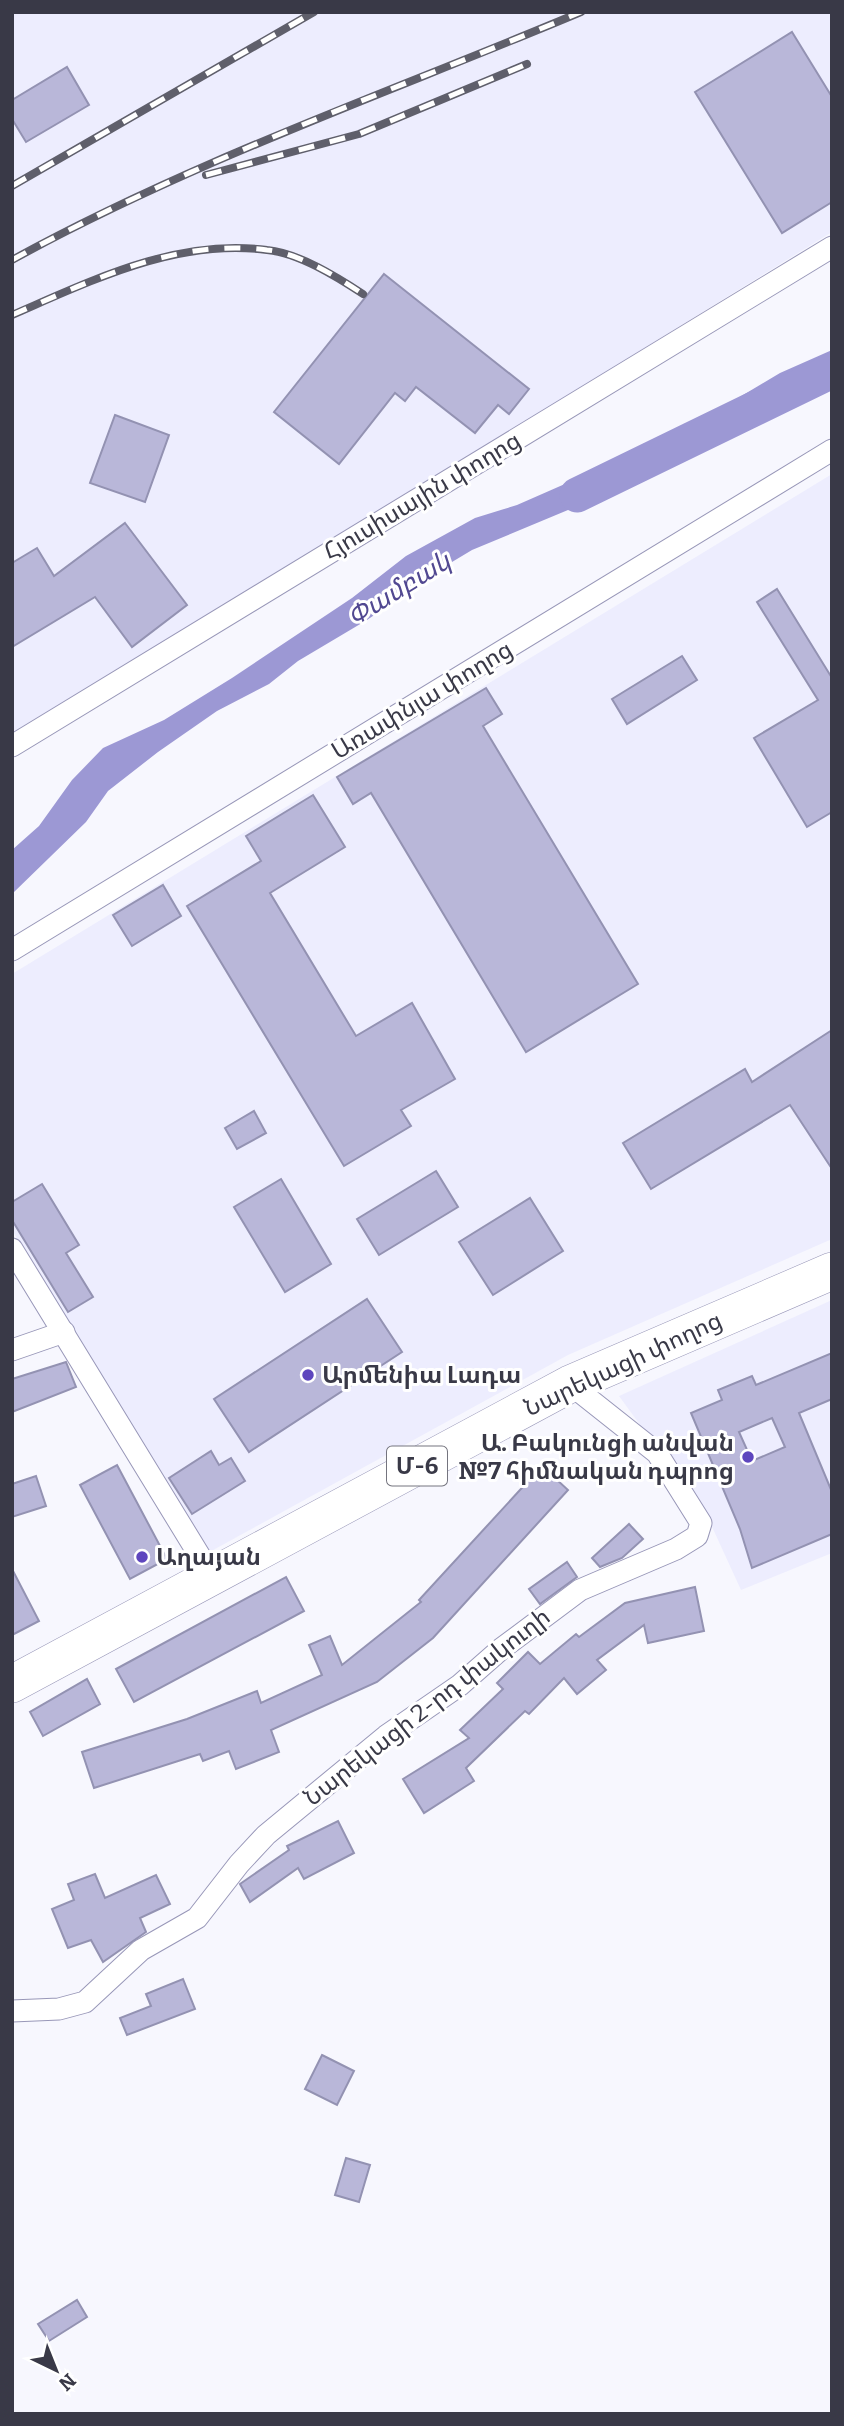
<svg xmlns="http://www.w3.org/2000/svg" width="844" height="2426" viewBox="0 0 844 2426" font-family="Bitter,'Noto Sans Armenian',serif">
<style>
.built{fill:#ededfe}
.water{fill:#9c98d4}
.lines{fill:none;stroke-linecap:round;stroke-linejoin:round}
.river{stroke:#9c98d4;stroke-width:35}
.building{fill:#b9b7d9;stroke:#9392b2;stroke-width:2;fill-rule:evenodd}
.street-casing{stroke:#9897b8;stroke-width:23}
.highway-casing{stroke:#9897b8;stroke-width:38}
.street{stroke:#fff;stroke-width:21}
.highway{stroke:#fff;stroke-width:37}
.rail-casing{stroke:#5f5f6b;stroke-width:8}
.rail{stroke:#fff;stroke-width:5;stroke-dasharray:16;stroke-linecap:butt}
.poi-dot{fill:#5e46be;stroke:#fff;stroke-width:2.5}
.labels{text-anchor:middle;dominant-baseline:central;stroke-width:6;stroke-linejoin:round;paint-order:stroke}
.shield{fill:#fff;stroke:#74747e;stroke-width:2}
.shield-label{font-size:23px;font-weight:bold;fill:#393947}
.street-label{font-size:24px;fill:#393947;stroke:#fff}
.poi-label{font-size:24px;font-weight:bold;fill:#393947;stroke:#fff;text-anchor:start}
.water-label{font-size:26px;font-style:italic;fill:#514891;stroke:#fff}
</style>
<rect width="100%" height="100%" fill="#f7f7fe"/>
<!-- built -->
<g class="built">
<polygon points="12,12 832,12 832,232 12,739"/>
<polygon points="832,474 832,1239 568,1355 206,1554 12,1230 12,974"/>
<polygon points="832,1300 832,1553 741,1590 708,1518 619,1396"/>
</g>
<!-- water -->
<polygon class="water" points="832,350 832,382 768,417 717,433 699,434 671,449 630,464 600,492 580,505 472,550 452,562 367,620 298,661 269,684 217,711 158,752 108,791 86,822 12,894 12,850 39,826 72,780 103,748 164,720 232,678 352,598 406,556 475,518 517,505 615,462 643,444 693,425 780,373"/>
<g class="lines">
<!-- river -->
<polyline class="river" points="577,495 832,371"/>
</g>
<!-- building -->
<g class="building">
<polygon points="792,32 832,97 832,202 782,233 695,92"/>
<polygon points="67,67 89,105 26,142 12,119 12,100"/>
<polygon points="384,274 529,389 509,414 498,405 475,433 416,387 405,401 395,393 339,464 274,412"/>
<polygon points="115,415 169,435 145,502 90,483"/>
<polygon points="125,523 187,605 132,647 95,597 12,647 12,563 37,548 54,576"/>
<polygon points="777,589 832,678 832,812 807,827 754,738 818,700 757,602"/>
<polygon points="682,656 697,680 627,724 612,699"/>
<polygon points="486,688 502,714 483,726 638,984 526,1052 371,793 353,804 337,777"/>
<polygon points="313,795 345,847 270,893 356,1036 412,1003 455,1079 401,1110 411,1126 344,1166 187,906 261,861 246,836"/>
<polygon points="163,885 181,916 132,946 113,915"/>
<polygon points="832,1030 832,1169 790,1105 651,1189 623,1143 745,1069 752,1082"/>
<polygon points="254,1111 266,1133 237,1149 225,1128"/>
<polygon points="436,1171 458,1207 379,1255 357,1219"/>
<polygon points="281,1179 331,1264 285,1292 234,1207"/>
<polygon points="42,1184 79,1245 66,1253 93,1297 68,1312 12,1220 12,1202"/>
<polygon points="530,1198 563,1251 493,1295 459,1242"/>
<polygon points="367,1299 402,1352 249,1452 214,1399"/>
<path d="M832,1353V1399L799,1413L832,1492V1534L752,1568L740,1529L691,1413L722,1400L718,1390L752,1376L756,1385ZM772,1418L785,1447L752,1461L739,1432Z"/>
<polygon points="66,1362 76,1387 12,1412 12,1379"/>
<polygon points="211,1451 219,1465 231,1458 245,1481 192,1514 169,1478"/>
<polygon points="117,1465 167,1559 130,1579 80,1485"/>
<polygon points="542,1466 568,1490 433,1638 377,1682 271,1730 279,1752 236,1769 229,1751 203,1761 200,1754 94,1788 82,1752 187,1719 257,1691 261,1703 322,1675 309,1645 330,1636 342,1665 421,1602 419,1600"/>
<polygon points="36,1476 46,1506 12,1517 12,1484"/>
<polygon points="629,1524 643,1539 622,1558 600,1567 592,1558"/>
<polygon points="567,1562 577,1577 540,1604 529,1589"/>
<polygon points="12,1569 39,1621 12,1635"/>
<polygon points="286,1577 304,1611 134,1702 116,1669"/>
<polygon points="695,1587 704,1631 648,1643 644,1625 597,1660 606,1670 577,1694 564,1678 529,1714 525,1711 466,1768 474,1781 424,1813 403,1779 469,1738 460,1730 503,1689 497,1683 528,1652 540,1664 576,1634 579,1637 625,1603"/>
<polygon points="87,1679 100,1704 43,1736 30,1712"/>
<polygon points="338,1821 354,1853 304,1879 298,1868 250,1902 240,1884 289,1850 287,1846"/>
<polygon points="95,1874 105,1898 156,1875 170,1904 140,1918 146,1932 103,1962 91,1940 68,1948 52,1909 74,1900 68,1884"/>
<polygon points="183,1979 195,2009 127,2035 120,2018 151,2006 146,1994"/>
<polygon points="322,2055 354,2071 337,2105 305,2089"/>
<polygon points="346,2158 370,2165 359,2202 335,2195"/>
<polygon points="77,2300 87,2317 49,2341 38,2324"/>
</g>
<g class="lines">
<!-- street casing -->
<g class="street-casing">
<g id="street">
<polyline points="12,746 832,247"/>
<polyline points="12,950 832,450"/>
<polyline points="12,1249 212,1576"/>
<polyline points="12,1350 64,1332"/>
<polyline points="12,2011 59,2009 85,2002 141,1950 197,1918 239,1864 266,1835 386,1736 460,1685 501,1649 580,1590 676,1549 697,1536 701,1523 657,1453 570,1384"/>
</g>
</g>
<!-- highway casing -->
<g class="highway-casing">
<polyline id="highway" points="12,1684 570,1384 832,1271"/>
</g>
<!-- street -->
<use href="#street" class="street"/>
<!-- highway -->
<use href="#highway" class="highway"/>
<!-- rail casing -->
<g class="rail-casing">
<g id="rail">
<polyline points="206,175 359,134 527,64"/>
<polyline points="12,186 314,12"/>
<path d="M12,260C194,160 391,92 581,12"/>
<path d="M12,315C93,280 177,238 267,250C299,253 337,277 363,294"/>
</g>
</g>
<!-- rail -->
<use href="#rail" class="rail"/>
</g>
<!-- markers -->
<g class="poi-dot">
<circle cx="308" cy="1375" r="7"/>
<circle cx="748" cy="1457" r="7"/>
<circle cx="142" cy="1557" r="7"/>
</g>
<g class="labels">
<!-- shield labels -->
<rect class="shield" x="387" y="1446.5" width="60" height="39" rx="5"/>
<g class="shield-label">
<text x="417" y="1466">Մ-6</text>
</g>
<!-- street labels -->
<g class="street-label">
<text transform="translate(422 496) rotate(-31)">Հյուսիսային փողոց</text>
<text transform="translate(422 700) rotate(-31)">Առափնյա փողոց</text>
<text transform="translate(623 1364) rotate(-25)">Նարեկացի փողոց</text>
<text transform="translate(427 1707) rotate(-38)">Նարեկացի 2-րդ փակուղի</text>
</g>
<!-- poi labels -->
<g class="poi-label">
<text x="322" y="1375">Արմենիա Լադա</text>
<text x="734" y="1443" text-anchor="end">Ա. Բակունցի անվան<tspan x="734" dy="28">№7 հիմնական դպրոց</tspan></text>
<text x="156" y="1557">Աղայան</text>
</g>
<!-- water labels -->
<g class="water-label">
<text transform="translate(399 589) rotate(-32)">Փամբակ</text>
</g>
</g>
<!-- border -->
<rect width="844" height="2426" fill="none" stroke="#393947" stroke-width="28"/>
<!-- north arrow -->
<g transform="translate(56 2370) rotate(137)" stroke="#ffffff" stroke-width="5" paint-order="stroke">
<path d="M0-5L12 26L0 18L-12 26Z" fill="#393947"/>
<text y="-10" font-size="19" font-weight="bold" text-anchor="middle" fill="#393947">N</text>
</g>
</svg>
